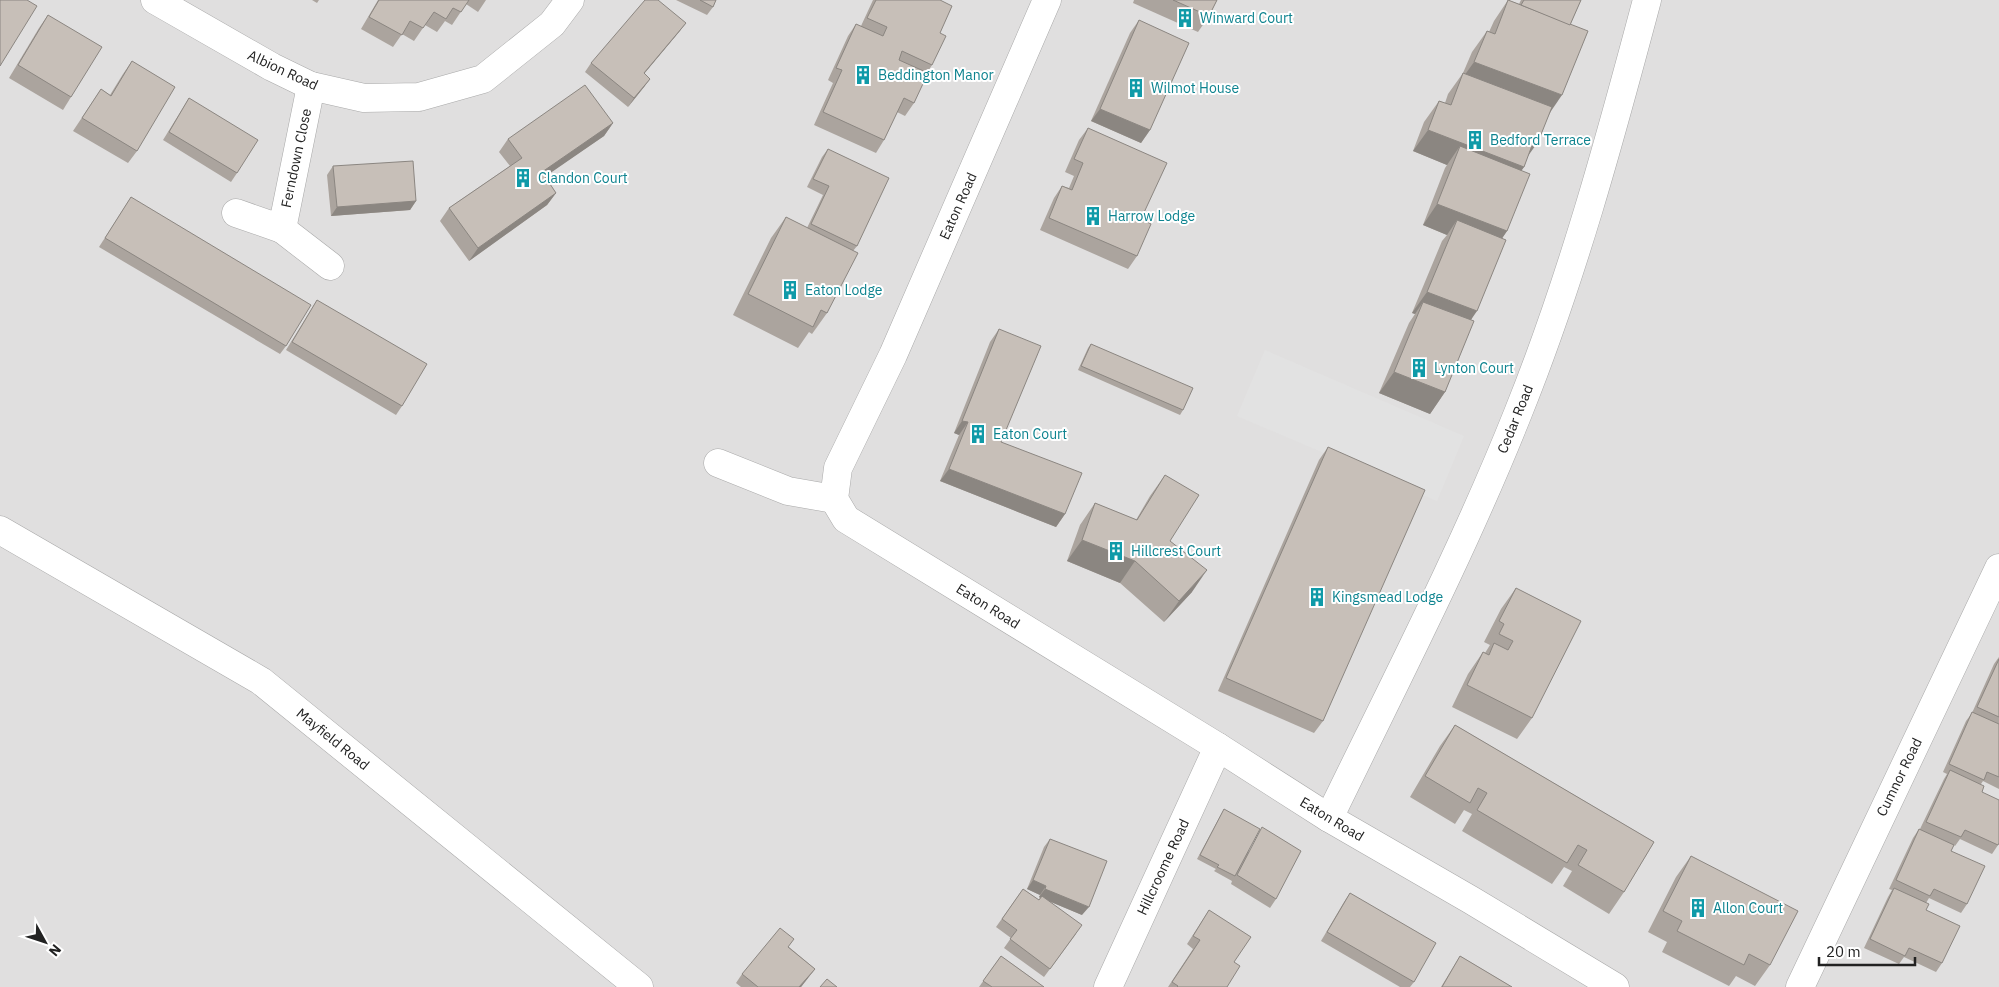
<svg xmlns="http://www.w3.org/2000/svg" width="1999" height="987" viewBox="0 0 1999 987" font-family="'IBM Plex Sans',sans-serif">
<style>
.residential{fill:#e0dfdf}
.parking{fill:#e2e2e2}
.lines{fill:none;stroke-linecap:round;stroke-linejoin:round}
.minor-casing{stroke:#a9a9a9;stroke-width:29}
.minor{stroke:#fff;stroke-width:28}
.wall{fill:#aba49e}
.shaded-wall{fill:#8b8681}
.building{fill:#c7bfb8;stroke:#8b8681}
.labels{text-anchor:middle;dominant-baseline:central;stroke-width:4;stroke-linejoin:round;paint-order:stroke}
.culture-label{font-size:14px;fill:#0d838f;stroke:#fff;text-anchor:start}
.street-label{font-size:14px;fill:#222;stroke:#fff}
</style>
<rect width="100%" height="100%" fill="#f2efe9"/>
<!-- residential -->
<rect class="residential" x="0" y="0" width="1999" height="987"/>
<!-- parking -->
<polygon class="parking" points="1265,350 1464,436 1437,501 1237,416"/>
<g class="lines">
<!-- minor casing -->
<g class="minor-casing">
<g id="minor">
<polyline points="155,0 272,67 311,86 364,98 419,97 483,79 552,24 570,0"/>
<polyline points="1047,0 893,355 838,468 834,499 846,519 1218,747 1329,818 1471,900 1615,987"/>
<polyline points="236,213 282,229 311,86"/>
<polyline points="282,229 330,266"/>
<polyline points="718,463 788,491 834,499"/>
<polyline points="0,530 261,681 639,987"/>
<path d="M1329,818C1394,684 1463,551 1518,413C1572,279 1610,139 1647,0"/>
<polyline points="1108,987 1218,747"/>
<polyline points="1800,987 1999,568"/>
</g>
</g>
<!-- minor -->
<use href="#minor" class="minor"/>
</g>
<!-- wall -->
<g class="wall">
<polygon points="312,0 319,0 317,3"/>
<polygon points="378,0 486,0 478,12 466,4 452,25 445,21 437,32 425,25 414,41 402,34 393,47 361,29"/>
<polygon points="676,0 716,0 713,7 707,15"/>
<polygon points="873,0 940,0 940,33 932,65 927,73 914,103 905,116 897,112 884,140 876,153 814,125 833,83 828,80 848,36 856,24 861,26"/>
<polygon points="1134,0 1217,0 1209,16 1198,32 1133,3"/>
<polygon points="1508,0 1519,4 1521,0 1581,0 1570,25 1550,113 1527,158 1524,167 1521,171 1507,231 1502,238 1471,320 1445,392 1430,414 1379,393 1409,323 1415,314 1412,313 1442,241 1447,235 1423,225 1445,168 1447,165 1413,151 1424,122 1439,101 1445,103 1448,94 1463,73 1472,52 1487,31 1489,32 1494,21"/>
<polygon points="48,15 71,97 63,110 9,78 39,28"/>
<polygon points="1139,20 1150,130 1141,143 1091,121 1130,33"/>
<polygon points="686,23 679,32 644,74 650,79 644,87 628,107 585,72 591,63"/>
<polygon points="132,61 137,151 128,163 73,131 101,89 110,95 123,74"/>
<polygon points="189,98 237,173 231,182 163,140"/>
<polygon points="613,123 604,136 545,176 556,193 547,205 469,261 440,221 449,208 510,166 499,152 508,139"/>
<polygon points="1088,128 1141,219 1137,256 1128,269 1040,230 1054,198 1062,186 1069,188 1074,176 1065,172 1079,140"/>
<polygon points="828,149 857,246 853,251 827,313 812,334 809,332 798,348 733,315 771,238 786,217 807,228 823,195 807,187 822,157"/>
<polygon points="333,166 416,201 410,210 331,216 327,175"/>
<polygon points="131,197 286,346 280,354 99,247"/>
<polygon points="317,300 402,406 396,415 286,350"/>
<polygon points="999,329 1001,442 1065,514 1056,527 940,481 959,435 954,433 990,342"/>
<polygon points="1091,344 1183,410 1180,415 1078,370 1088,348"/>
<polygon points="1328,447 1323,721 1314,733 1218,691 1319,460"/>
<polygon points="1165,475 1170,541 1192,592 1164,622 1120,583 1067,561 1080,525 1095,503 1136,520 1150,496"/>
<polygon points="1516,588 1532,718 1517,739 1452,707 1468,674 1483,652 1485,653 1490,645 1484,642 1501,609"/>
<polygon points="1999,657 1999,789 1983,781 1981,784 1982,792 1998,845 1992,854 1960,839 1955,846 1954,845 1951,851 1967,904 1961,913 1929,898 1926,903 1926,910 1942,963 1936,972 1904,957 1899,964 1864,948 1888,897 1892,890 1889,889 1913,838 1919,829 1920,829 1944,779 1947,774 1943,772 1966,721 1972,713 1994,664"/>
<polygon points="1455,725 1654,842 1624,892 1609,914 1563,886 1572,871 1564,867 1552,884 1462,831 1472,814 1464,810 1455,824 1410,797 1440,746"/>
<polygon points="1224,809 1276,899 1270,908 1231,884 1232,881 1214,871 1216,869 1197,859"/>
<polygon points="1050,839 1082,915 1051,902 1076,934 1044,977 1004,948 1011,938 996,927 1023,889 1039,900 1040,898 1039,897 1040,895 1027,889 1044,847"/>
<polygon points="1691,856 1770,965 1755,986 1736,976 1729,986 1662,952 1667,942 1648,932 1676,877"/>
<polygon points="1350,893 1414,982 1410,987 1400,987 1321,941 1344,902"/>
<polygon points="1209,910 1234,962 1227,987 1168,987 1193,949 1187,944"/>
<polygon points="789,947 815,969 801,987 741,987 736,983 742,974"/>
<polygon points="1001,956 1044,987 979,987"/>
<polygon points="1460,956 1512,987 1441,987"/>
</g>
<!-- shaded-wall -->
<g class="shaded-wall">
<polygon points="686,23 679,32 637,82 644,73"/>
<polygon points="1474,62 1562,95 1547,117 1459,83"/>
<polygon points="650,79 644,87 628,107 634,98"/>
<polygon points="1100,109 1150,130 1141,143 1091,121"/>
<polygon points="613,123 604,136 533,185 542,172"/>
<polygon points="1428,130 1524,167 1509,188 1460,146 1447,165 1413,151"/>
<polygon points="1534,140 1538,142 1523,163"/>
<polygon points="556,193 547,205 469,261 478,248"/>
<polygon points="416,201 410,210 331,216 337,207"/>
<polygon points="1437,204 1507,231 1493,252 1457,220 1447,235 1423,225"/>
<polygon points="1427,292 1477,311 1462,333 1423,302 1415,314 1412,313"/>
<polygon points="1394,372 1445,392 1430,414 1379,393"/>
<polygon points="962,421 968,422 959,435 954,433"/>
<polygon points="949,469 1065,514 1056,527 940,481"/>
<polygon points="1082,540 1135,561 1120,583 1067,561"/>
<polygon points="1207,570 1192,592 1164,622 1179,601"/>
<polygon points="1033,880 1046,886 1040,895 1027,889"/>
<polygon points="1045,889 1089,907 1082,915 1039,897"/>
<polygon points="815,969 801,987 799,987"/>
</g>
<!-- building -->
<g class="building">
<polygon points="0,0 27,0 37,6 0,66"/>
<polygon points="379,0 469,0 461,12 453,8 446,19 434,12 423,28 410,21 402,35 369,17"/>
<polygon points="645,0 658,0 686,23 644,73 650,79 634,98 591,63"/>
<polygon points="700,0 716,0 713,7"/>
<polygon points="876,0 940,0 952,6 940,33 946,36 932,65 902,51 899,60 928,73 914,103 904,98 884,140 823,112 842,70 836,68 856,24 883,36 887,27 867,18"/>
<polygon points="1173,0 1217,0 1209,16"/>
<polygon points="1508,0 1588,31 1562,95 1474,62 1487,31 1495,34"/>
<polygon points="1524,0 1581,0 1570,25 1521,5"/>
<polygon points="48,15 102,47 71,97 18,65"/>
<polygon points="1139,20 1189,43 1150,130 1100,109"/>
<polygon points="132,61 175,87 137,151 82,118 101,89 111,96"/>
<polygon points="1463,73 1552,107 1538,142 1534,140 1524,167 1428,130 1439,101 1451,105"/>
<polygon points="585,85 613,123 542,172 556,193 478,248 449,208 522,158 508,139"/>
<polygon points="189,98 258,140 237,173 169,132"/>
<polygon points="1088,128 1167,163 1141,219 1151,224 1137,256 1049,218 1062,186 1072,190 1083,163 1074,159"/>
<polygon points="1460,146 1530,174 1507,231 1437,204"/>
<polygon points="828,149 889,178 857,246 811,224 829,186 813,179"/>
<polygon points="413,161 416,201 337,207 333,166"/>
<polygon points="131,197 311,305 286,346 105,238"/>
<polygon points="786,217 858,253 827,313 821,310 813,327 748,294"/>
<polygon points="1457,220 1506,240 1477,311 1427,292"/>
<polygon points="317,300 427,364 402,406 292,342"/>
<polygon points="1423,302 1474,321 1445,392 1394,372"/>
<polygon points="999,329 1041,346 1001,442 1082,473 1065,514 949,469 968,422 962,421"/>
<polygon points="1091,344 1193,388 1183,410 1081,366"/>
<polygon points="1328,447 1425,490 1323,721 1226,678"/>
<polygon points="1165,475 1199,495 1170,541 1207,570 1179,601 1135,561 1082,540 1095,503 1137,520"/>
<polygon points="1516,588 1581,621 1532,718 1467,685 1483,652 1489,655 1494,643 1508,650 1513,641 1499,634 1504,624 1499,621"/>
<polygon points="1999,659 1999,717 1977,707"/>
<polygon points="1972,712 1999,724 1999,777 1987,772 1984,780 1949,764"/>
<polygon points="1455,725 1654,842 1624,892 1578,865 1587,850 1578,845 1567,863 1477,810 1487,793 1478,788 1470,803 1425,776"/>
<polygon points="1950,770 1984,786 1982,792 1999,800 1999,843 1998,845 1965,830 1961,837 1926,822"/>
<polygon points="1224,809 1260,829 1235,876 1217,867 1219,865 1200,855"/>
<polygon points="1262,827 1301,851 1276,899 1237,875"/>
<polygon points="1919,829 1954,845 1951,851 1985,866 1967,904 1934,889 1930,896 1896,880"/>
<polygon points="1050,839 1107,861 1089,907 1045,889 1046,886 1033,880"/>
<polygon points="1691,856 1798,911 1770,965 1749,954 1744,965 1677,931 1682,921 1663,911"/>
<polygon points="1894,888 1929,904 1926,910 1960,926 1942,963 1909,948 1905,956 1870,939"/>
<polygon points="1023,889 1039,900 1042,896 1082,925 1050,969 1010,939 1017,930 1002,919"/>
<polygon points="1350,893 1436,943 1414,982 1327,932"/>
<polygon points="1209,910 1251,937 1234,962 1240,966 1227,987 1177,987 1178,986 1172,982 1200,940 1193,936"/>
<polygon points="780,928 794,939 788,947 815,969 799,987 758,987 742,974"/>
<polygon points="1001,956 1044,987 992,987 983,981"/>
<polygon points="1460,956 1512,987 1442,987"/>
<polygon points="827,979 837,987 820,987"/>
</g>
<!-- icons -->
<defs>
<g id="building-bare" transform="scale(1.5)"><path d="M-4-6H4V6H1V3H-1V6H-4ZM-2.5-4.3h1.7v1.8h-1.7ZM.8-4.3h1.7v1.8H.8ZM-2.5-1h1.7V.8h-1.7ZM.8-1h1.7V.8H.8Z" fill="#0f9aa8" stroke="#fff" stroke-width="2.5" paint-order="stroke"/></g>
</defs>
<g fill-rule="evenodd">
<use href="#building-bare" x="1185" y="18"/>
<use href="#building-bare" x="863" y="75"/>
<use href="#building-bare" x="1136" y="88"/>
<use href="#building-bare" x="1475" y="140"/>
<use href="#building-bare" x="523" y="178"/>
<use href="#building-bare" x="1093" y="216"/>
<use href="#building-bare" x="790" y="290"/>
<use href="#building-bare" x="1419" y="368"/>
<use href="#building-bare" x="978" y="434"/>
<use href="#building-bare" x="1116" y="551"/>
<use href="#building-bare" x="1317" y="597"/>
<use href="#building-bare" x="1698" y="908"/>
</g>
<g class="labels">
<!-- culture labels -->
<g class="culture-label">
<text x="1200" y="18">Winward Court</text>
<text x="878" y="75">Beddington Manor</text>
<text x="1151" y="88">Wilmot House</text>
<text x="1490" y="140">Bedford Terrace</text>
<text x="538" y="178">Clandon Court</text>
<text x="1108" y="216">Harrow Lodge</text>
<text x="805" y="290">Eaton Lodge</text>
<text x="1434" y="368">Lynton Court</text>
<text x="993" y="434">Eaton Court</text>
<text x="1131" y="551">Hillcrest Court</text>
<text x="1332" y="597">Kingsmead Lodge</text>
<text x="1713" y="908">Allon Court</text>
</g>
<!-- street labels -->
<g class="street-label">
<text transform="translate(283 70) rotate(25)">Albion Road</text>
<text transform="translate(296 158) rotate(-78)">Ferndown Close</text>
<text transform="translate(958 206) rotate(-66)">Eaton Road</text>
<text transform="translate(1515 419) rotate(-68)">Cedar Road</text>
<text transform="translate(988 606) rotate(32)">Eaton Road</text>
<text transform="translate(333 739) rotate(39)">Mayfield Road</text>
<text transform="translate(1899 777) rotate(-64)">Cumnor Road</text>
<text transform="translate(1332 819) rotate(31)">Eaton Road</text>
<text transform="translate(1163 867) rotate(-65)">Hillcroome Road</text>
</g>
</g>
<!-- north arrow -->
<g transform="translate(45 942) rotate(130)" stroke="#ffffff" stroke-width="4" paint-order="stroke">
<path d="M0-4L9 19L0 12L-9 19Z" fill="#222222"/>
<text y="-8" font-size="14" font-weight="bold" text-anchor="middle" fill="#222222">N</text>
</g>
<!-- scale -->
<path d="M1819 957v8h96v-8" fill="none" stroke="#222222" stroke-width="2.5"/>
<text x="1826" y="957" font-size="15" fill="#222222" stroke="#ffffff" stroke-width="4" paint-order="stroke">20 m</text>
</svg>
